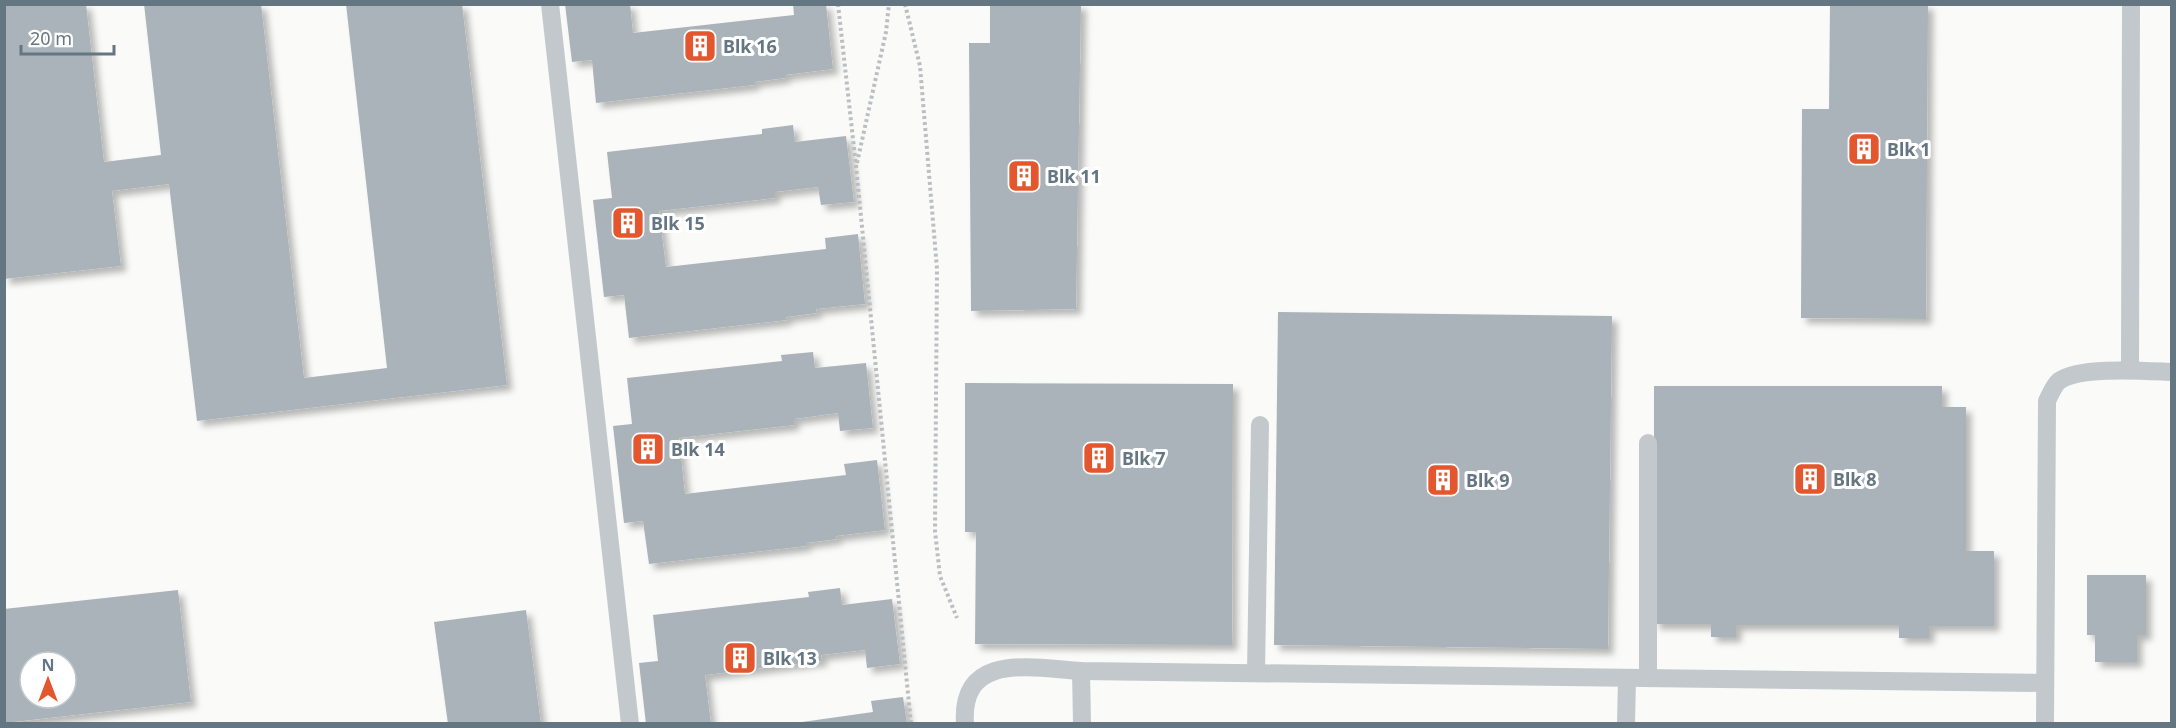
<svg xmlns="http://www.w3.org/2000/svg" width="2176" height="728" viewBox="0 0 2176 728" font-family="'Noto Sans',sans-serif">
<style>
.building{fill:#aab3b9;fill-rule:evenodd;filter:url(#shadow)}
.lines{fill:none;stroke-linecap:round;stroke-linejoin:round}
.path{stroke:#bbbfc2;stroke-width:4;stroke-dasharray:3 3;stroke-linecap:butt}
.lane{stroke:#c3c8cc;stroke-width:18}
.labels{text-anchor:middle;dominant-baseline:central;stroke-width:6;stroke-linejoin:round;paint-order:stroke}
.poi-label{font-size:18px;font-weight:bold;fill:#657683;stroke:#fff;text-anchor:start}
</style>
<defs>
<filter id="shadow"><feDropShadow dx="5.5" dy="5.5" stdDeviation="3" flood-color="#0004"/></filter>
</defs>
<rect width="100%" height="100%" fill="#fafaf8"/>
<!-- building -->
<g class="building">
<polygon points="4,4 86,4 104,162 161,155 144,4 261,4 304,378 387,368 346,4 462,4 507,385 197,421 169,184 112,191 121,266 4,279"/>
<polygon points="565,4 630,4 633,33 794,15 793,4 826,4 833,69 785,75 785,78 754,82 754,85 596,103 592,60 572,62"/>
<polygon points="990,4 1081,4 1076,309 971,311 969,43 990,43"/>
<polygon points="1830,4 1928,4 1926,319 1801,318 1802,109 1829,109"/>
<polygon points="793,125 795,142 846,136 854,202 821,205 818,187 775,192 775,198 659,211 666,267 826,249 825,238 858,234 865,304 816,309 817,313 786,317 787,320 629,338 624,295 604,297 593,200 612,198 607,152 762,134 762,129"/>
<polygon points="1278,312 1612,316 1608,649 1274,645"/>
<polygon points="813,352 815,368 866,363 873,428 840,431 838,413 794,419 794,425 679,438 685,494 846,475 844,464 877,460 885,530 836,536 837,539 806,543 806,546 649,564 643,521 624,523 613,426 632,424 627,378 782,361 781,355"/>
<polygon points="965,383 1233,384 1232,645 975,644 976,532 965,532"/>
<polygon points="1654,386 1942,386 1942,407 1966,407 1966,551 1994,551 1994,626 1929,626 1929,638 1899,638 1899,625 1736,625 1736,637 1711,637 1711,624 1654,624"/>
<polygon points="2087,575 2146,575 2146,635 2137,635 2137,662 2095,662 2095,635 2087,635"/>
<polygon points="840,588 842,605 892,599 900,664 867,668 865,650 821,655 822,661 705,675 711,724 646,724 639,663 658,661 653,615 809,597 808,592"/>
<path d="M178,590L191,702L4,723V609ZM30,662H66V698H30Z"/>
<polygon points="526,610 541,724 448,724 434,622"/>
<polygon points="903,697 907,724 788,724 873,712 871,701"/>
</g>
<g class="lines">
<!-- path -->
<g class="path">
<polyline points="838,4 856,166 911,724"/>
<polyline points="905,4 920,66 937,269 935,531 940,576 957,618"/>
<polyline points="857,163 886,32 889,4"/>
</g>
<!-- lane -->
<g class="lane">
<polyline points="550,4 630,724"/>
<polyline points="2130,370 2131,4"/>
<polyline points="1648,443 1648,678"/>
<polyline points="1081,671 1082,724"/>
<polyline points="1256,673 1260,425"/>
<path d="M965,724C960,651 1033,668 1081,671L2044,683"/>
<polyline points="1626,724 1627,678"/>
<path d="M2045,724L2047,401C2050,395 2054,385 2059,381C2079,366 2146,371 2172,372"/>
</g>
</g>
<!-- icons -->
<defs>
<g id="building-square" transform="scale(1.725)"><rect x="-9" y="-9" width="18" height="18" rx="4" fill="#e4572e" stroke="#fff"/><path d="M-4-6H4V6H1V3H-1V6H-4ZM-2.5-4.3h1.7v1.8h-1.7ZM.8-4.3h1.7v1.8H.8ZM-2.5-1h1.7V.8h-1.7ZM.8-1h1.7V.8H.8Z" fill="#fff"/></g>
</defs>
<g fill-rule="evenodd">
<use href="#building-square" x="700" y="46"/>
<use href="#building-square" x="1864" y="149"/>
<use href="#building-square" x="1024" y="176"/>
<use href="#building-square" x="628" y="223"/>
<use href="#building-square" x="648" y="449"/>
<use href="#building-square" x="1099" y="458"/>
<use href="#building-square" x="1810" y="479"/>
<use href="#building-square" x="1443" y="480"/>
<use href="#building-square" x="740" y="658"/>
</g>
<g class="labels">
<!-- poi labels -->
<g class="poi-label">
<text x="723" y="46">Blk 16</text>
<text x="1887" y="149">Blk 1</text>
<text x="1047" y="176">Blk 11</text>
<text x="651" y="223">Blk 15</text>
<text x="671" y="449">Blk 14</text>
<text x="1122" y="458">Blk 7</text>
<text x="1833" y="479">Blk 8</text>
<text x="1466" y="480">Blk 9</text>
<text x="763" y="658">Blk 13</text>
</g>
</g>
<!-- border -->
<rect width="2176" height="728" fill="none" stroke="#657683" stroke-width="12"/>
<!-- north arrow -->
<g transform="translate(48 680)"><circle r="28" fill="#ffffff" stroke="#c1c8cd" stroke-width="1.5"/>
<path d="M0-4.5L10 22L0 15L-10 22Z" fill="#e4572e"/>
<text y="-9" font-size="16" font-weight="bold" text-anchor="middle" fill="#657683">N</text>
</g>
<!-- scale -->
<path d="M21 45v9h93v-9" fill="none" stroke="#657683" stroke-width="3"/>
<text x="30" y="45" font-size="18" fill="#657683" stroke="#ffffff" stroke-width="4.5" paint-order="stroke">20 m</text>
</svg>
